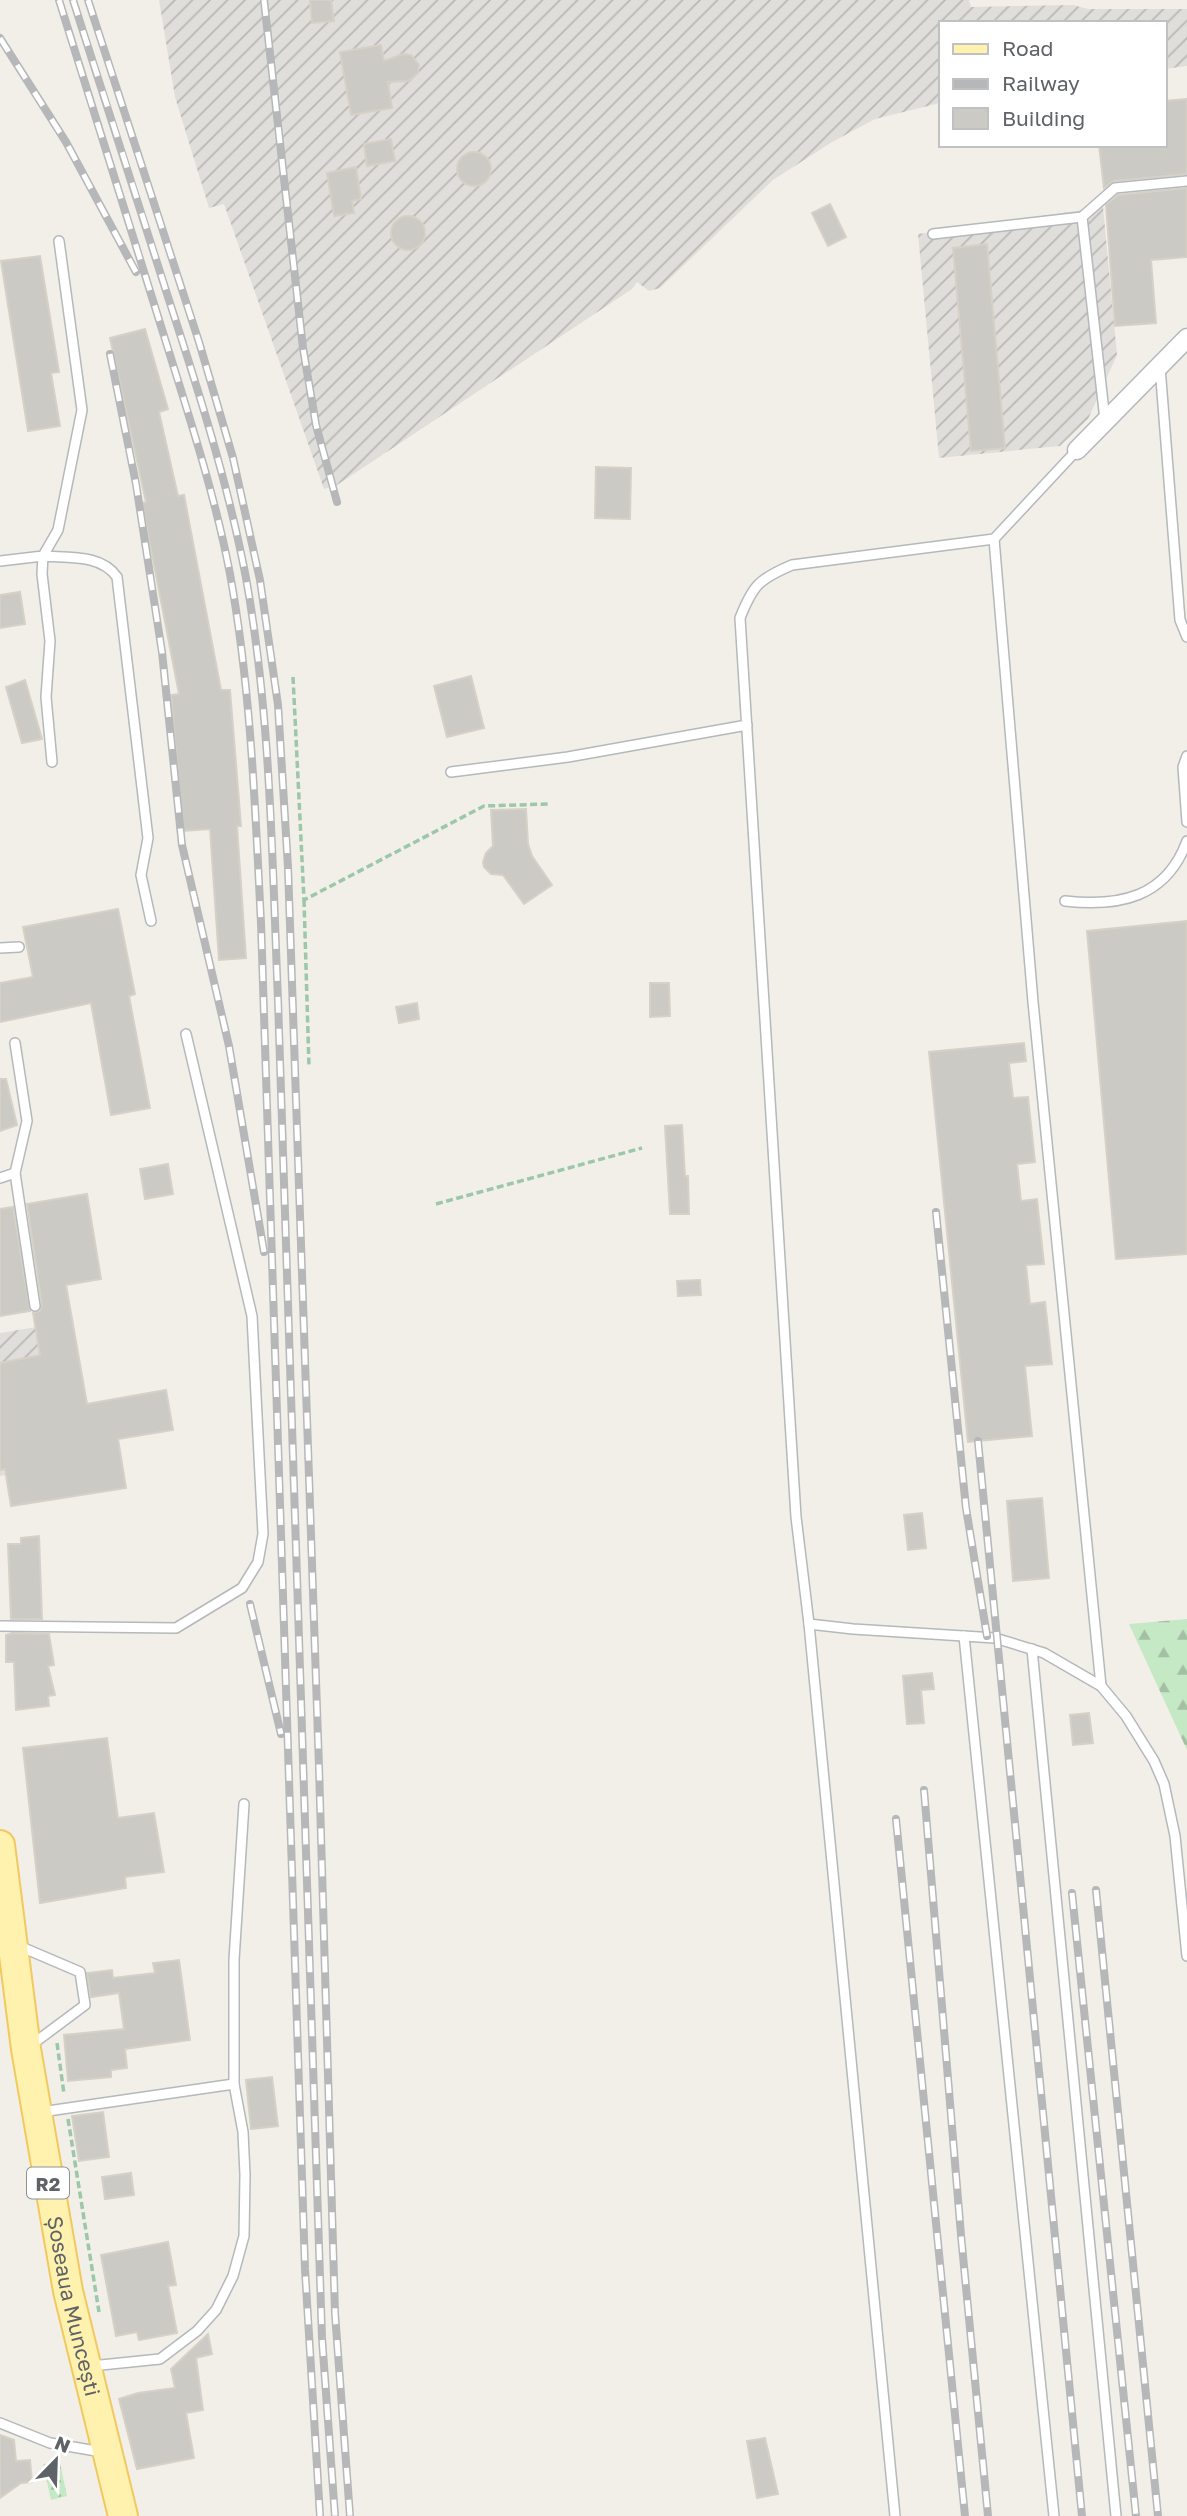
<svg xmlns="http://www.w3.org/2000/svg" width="1187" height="2516" viewBox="0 0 1187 2516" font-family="'Golos Text',sans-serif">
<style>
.industrial{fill:url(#industrial-furrows)}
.grass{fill:url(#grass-dots)}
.forest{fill:url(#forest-firs)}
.building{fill:#cccac5;stroke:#d6d1c6;stroke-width:2}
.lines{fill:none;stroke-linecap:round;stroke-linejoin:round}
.lane-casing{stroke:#b5b8bc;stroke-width:12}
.street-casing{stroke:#b5b8bc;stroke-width:21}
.primary-casing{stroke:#f2c960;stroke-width:32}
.path{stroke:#9cc7a9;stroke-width:3.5;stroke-dasharray:7 3.5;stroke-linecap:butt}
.lane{stroke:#fff;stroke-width:9}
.street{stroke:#fff;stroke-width:18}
.primary{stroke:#fff2af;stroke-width:28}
.rail-casing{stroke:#b6b7b8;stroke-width:8}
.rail{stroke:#fff;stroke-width:5;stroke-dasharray:16;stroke-linecap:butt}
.labels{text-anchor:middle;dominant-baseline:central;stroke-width:5;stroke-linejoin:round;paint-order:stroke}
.shield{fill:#fff;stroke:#8f9295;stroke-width:2}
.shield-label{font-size:19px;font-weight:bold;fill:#5f6368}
.street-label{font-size:21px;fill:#5f6368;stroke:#fff}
</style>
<defs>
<pattern id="industrial-furrows" width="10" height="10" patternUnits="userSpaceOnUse" patternTransform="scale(1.75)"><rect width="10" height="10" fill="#e0deda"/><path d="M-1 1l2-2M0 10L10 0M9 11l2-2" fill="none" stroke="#b9b8b5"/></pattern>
<pattern id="grass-dots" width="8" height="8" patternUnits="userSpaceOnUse" patternTransform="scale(1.75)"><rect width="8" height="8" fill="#c5e8c5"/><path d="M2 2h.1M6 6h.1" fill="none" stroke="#a3c0a4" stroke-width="1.8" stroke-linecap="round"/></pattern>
<pattern id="forest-firs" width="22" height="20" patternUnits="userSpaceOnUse" patternTransform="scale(1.75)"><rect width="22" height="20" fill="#c5e8c5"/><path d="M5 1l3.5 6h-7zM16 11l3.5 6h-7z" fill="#a3c0a4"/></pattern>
</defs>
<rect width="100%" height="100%" fill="#f1efe8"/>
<!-- industrial -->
<g class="industrial">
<polygon points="159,0 969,0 971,7 1073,5 1088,9 1187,9 1187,66 1164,69 1164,23 940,23 940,103 875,119 832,142 773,180 660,288 649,291 637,282 632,289 337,485 324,489 224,204 209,208 175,97"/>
<polygon points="1103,207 1117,355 1088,419 1060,446 939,458 918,234"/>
<polygon points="36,1327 62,1465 0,1476 0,1333"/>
</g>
<!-- grass -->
<polygon class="grass" points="60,2463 67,2496 51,2500 43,2464"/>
<!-- forest -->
<polygon class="forest" points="1187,1619 1187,1750 1129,1624"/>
<!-- building -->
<g class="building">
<polygon points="310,0 331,0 334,21 312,23"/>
<polygon points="381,45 384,61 403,54 411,55 419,65 418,73 408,81 388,82 392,108 351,115 340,52"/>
<polygon points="1187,99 1187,174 1114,181 1104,188 1099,145 1164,145 1164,101"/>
<polygon points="391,139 395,161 367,166 364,144"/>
<circle cx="474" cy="169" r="17"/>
<polygon points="356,167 361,199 352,201 354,213 334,216 327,173"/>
<polygon points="1187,188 1187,257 1151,260 1156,323 1115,326 1106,205 1118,195"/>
<polygon points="830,204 846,237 828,246 812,213"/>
<circle cx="408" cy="233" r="17"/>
<polygon points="987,244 1005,448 971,451 953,248"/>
<polygon points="40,256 59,372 51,373 60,426 28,431 1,261"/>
<polygon points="145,329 168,409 159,412 178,496 184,495 221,690 230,690 241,826 237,826 246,958 219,960 210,829 183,831 171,695 179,694 142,503 146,502 110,338"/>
<polygon points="596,467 631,468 630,519 595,518"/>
<polygon points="20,592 25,624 0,628 0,595"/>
<polygon points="471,676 484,728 447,737 434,686"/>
<polygon points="25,680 42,739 22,743 6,687"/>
<polygon points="526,809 528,844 532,856 552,885 524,904 503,875 491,874 484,867 483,862 486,853 493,846 491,810"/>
<polygon points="118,909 135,994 129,996 150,1108 111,1115 91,1003 0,1022 0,983 33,977 23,927"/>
<polygon points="1187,921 1187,1254 1116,1259 1087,931"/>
<polygon points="650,983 669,983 670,1016 650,1017"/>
<polygon points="417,1003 419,1019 399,1023 396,1007"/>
<polygon points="1024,1043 1026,1061 1009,1063 1013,1098 1028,1097 1035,1162 1017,1164 1021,1201 1037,1199 1044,1264 1026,1265 1030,1304 1045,1302 1052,1364 1025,1366 1032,1436 968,1442 929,1052"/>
<polygon points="0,1079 6,1079 17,1125 0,1131"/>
<polygon points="682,1125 685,1176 688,1176 689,1214 670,1214 665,1126"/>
<polygon points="168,1164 173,1194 145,1199 140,1169"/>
<polygon points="87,1194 101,1279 66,1285 87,1404 166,1390 173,1430 118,1439 126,1488 11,1506 5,1469 0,1470 0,1363 40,1355 33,1313 40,1311 42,1305 27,1204"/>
<polygon points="13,1207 30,1311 0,1316 0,1209"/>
<polygon points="700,1280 701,1295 678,1296 677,1281"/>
<polygon points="1042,1498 1049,1578 1013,1581 1007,1501"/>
<polygon points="922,1513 926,1548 908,1550 904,1515"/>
<polygon points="39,1536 42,1619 11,1619 8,1544 21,1544 21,1538"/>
<polygon points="12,1633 49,1634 54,1665 48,1666 55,1695 48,1696 49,1706 16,1710 14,1662 6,1662 6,1635"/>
<polygon points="932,1673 934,1689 921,1690 924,1723 907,1724 903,1676"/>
<polygon points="1089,1713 1093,1743 1073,1745 1070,1715"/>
<polygon points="107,1738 118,1818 154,1813 164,1872 125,1877 126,1888 40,1903 23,1748"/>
<polygon points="179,1960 190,2040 125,2049 127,2068 111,2070 111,2077 68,2081 64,2035 124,2029 119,1993 91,1997 87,1973 112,1970 113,1978 155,1973 153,1963"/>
<polygon points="272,2077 278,2126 251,2129 246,2080"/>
<polygon points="103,2112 109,2157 79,2161 72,2116"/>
<polygon points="131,2173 134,2195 105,2199 102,2177"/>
<polygon points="168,2242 176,2285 168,2286 177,2333 139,2340 137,2332 116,2336 101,2255"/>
<polygon points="208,2334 212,2354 196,2358 203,2410 186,2413 194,2458 137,2469 119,2399 138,2393 175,2388 171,2369"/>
<polygon points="0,2435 14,2440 16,2461 30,2460 32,2482 21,2483 0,2498"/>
<polygon points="765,2438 778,2494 757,2498 747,2441"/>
</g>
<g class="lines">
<!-- lane casing -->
<g class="lane-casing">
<g id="lane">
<polyline points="1082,217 1105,420"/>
<polyline points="933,234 1082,217 1115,188 1187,181"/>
<polyline points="1160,367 1180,620 1187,637"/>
<polyline points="994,539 1033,1002 1101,1686"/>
<polyline points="0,561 43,556 58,530 82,410 59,241"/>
<polyline points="1187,756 1183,767 1187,822"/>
<path d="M52,762L46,697L50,641L42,574L43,556C69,558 101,554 117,577L148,838L141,875L151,921"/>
<polyline points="451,772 568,757 747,725"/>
<path d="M1065,901C1119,907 1166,898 1187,841"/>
<polyline points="0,948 19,947"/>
<polyline points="15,1043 27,1121 15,1173 35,1306"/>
<polyline points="0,1178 15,1173"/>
<polyline points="809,1624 853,1629 995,1638 1044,1653 1101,1686 1126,1716 1154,1761 1164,1784 1175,1836 1187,1956"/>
<polyline points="0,1626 176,1628 242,1588 258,1562 263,1534 252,1316 186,1034"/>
<polyline points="964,1636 1054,2516"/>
<polyline points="1032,1649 1116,2516"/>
<polyline points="19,1946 80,1972 85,2005 30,2046"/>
<polyline points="41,2112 234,2084"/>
<polyline points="91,2366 160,2359 197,2331 216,2310 233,2276 244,2236 245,2175 243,2132 234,2084 234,1960 244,1804"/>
<polyline points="0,2423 50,2443 102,2452"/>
<path d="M895,2516L809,1624L796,1517L740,618C753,585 759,579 792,565L994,539L1077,450"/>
</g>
</g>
<!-- street casing -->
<g class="street-casing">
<polyline id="street" points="1077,450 1187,338"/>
</g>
<!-- primary casing -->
<g class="primary-casing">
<g id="primary">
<path id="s1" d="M0,1845L26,2049L68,2291L123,2516"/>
</g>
</g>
<!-- path -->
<g class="path">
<polyline points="293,677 304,900 484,806 548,804"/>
<polyline points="304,900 309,1067"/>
<polyline points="436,1204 642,1148"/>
<polyline points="57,2043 64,2094"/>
<polyline points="68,2119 99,2312"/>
</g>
<!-- lane -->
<use href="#lane" class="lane"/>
<!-- street -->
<use href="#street" class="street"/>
<!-- primary -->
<use href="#primary" class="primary"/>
<!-- rail casing -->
<g class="rail-casing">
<g id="rail">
<path d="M59,0C94,113 130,226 165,339C189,416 215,495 230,574C251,689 255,806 261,923L305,2269L320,2516"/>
<path d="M73,0C105,99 137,198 168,297C198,389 228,483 246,578C271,717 272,859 278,1000L322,2338L335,2516"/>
<polyline points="88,0 199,342 233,458 260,580 278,705 288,867 319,1767 335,2313 350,2516"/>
<polyline points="264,0 303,348 316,425 337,502"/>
<polyline points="0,38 66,142 136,272"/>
<polyline points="110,354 136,484 162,652 182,845 229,1046 264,1252"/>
<polyline points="936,1212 966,1508 987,1636"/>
<polyline points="978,1441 1082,2516"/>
<polyline points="250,1604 281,1734"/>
<polyline points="924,1790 961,2235 988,2516"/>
<polyline points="896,1819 965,2516"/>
<polyline points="1096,1890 1158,2516"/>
<polyline points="1072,1893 1136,2516"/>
</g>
</g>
<!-- rail -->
<use href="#rail" class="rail"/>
</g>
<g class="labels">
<!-- shield labels -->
<rect class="shield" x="27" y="2167.5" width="42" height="31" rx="5"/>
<g class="shield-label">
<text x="48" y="2183">R2</text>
</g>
<!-- street labels -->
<g class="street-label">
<text stroke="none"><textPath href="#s1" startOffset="467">Șoseaua Muncești</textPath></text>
</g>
</g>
<!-- legend -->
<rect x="939" y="21" width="228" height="126" fill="#ffffff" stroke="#bfc1c3" stroke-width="2"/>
<rect x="953" y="44" width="35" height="10" fill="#fff2af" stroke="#bfc1c3" stroke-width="2"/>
<text x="1002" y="56" font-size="21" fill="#5f6368">Road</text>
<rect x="953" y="79" width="35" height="10" fill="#b6b7b8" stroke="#bfc1c3" stroke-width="2"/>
<text x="1002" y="91" font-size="21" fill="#5f6368">Railway</text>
<rect x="953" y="108" width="35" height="21" fill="#cccac5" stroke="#bfc1c3" stroke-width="2"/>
<text x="1002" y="126" font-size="21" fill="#5f6368">Building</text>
<!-- north arrow -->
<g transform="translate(56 2460) rotate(23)" stroke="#ffffff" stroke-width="5" paint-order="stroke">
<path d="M0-5L12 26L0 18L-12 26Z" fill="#5f6368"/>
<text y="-10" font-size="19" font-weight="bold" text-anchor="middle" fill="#5f6368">N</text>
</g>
</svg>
